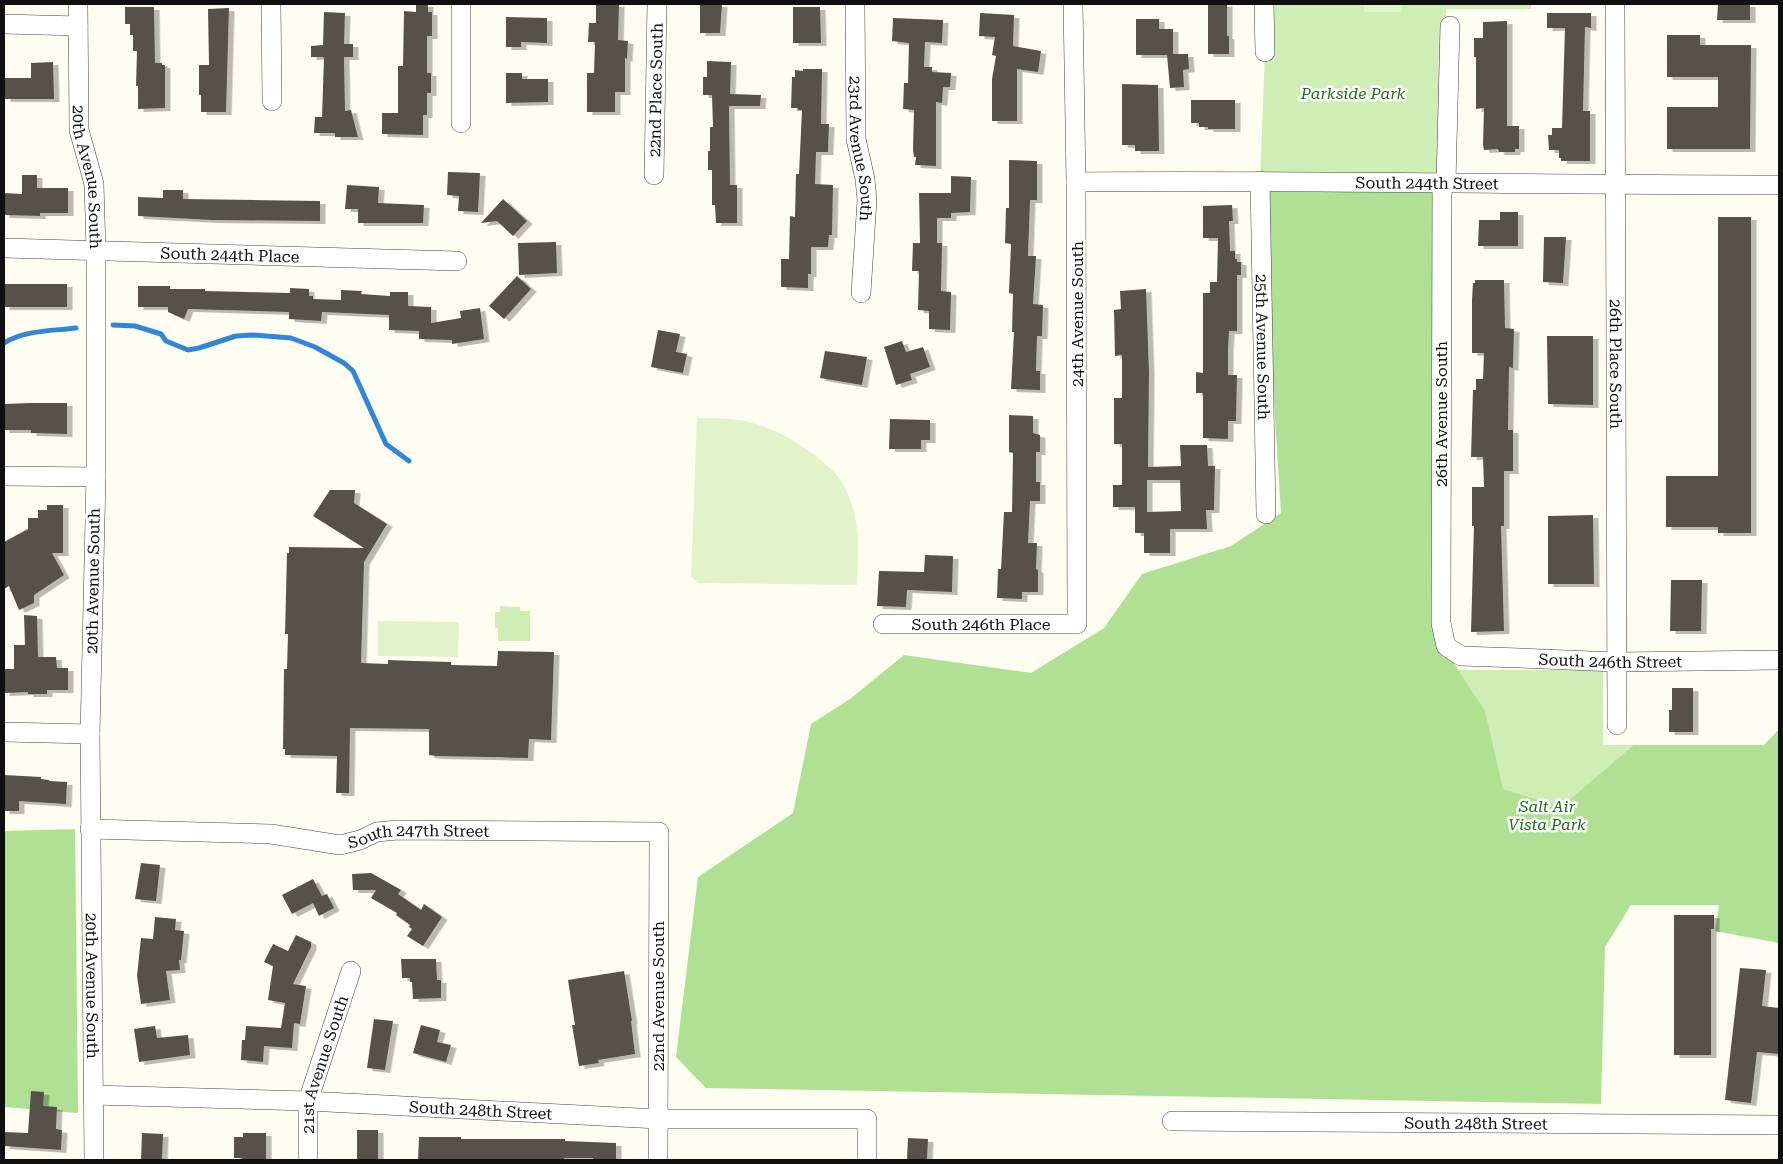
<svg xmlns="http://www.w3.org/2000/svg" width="1783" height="1164" viewBox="0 0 1783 1164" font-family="'Roboto Serif',serif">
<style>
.green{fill:#ceeeb6}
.forest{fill:#afe094}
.pitch{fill:#e1f4c9}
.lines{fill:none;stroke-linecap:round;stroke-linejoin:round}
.stream{stroke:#3186d9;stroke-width:5}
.building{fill:#59514a;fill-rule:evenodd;filter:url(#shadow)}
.minor-casing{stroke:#424242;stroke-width:20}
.minor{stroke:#fff;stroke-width:19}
.labels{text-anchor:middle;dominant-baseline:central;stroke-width:5;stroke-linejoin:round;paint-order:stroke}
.street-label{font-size:16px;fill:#0f0f0f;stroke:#fff}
.park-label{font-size:16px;font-style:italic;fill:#226d19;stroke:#fff}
</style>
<defs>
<filter id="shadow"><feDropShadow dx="5.5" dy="3" stdDeviation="0" flood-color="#0004"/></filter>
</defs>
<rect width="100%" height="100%" fill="#fffdf1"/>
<!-- green -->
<g class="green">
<polygon points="1264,4 1531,4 1531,9 1446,9 1442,182 1260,181 1265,52"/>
<polygon points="500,606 520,607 520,611 530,611 530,641 498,641 498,628 495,628 495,612 500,612"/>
<polygon points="1459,670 1603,670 1603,745 1764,745 1458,904"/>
</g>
<!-- forest -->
<g class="forest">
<polygon points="1260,181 1442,182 1450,657 1485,711 1503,789 1561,807 1634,745 1764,745 1779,729 1779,943 1715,931 1719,905 1631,905 1605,947 1601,1104 706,1088 676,1057 698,877 793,813 811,724 850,699 904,655 1031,673 1104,628 1142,574 1231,546 1281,513"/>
<polygon points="75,829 78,1113 4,1107 4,831"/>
</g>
<!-- pitch -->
<g class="pitch">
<rect x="1364" y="4" width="37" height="8"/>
<path d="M697,418C715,418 735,418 753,423C782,431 813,451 834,472C844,483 851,499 854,513C860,536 858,561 857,585L698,583L691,577Z"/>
<polygon points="378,621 459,622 458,657 378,656"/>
</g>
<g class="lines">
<!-- stream -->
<g class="stream">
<polyline points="113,325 135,326 161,334 166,341 188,350 199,348 236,336 253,335 291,338 315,347 344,363 353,371 386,444 409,461"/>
<path d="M4,343C25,330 52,331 76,328"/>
</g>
</g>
<!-- building -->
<g class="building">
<polygon points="416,4 428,4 428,12 432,12 432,36 427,36 427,73 431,73 431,93 427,93 427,115 423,115 423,135 382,134 382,113 398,113 398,66 403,66 404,11 416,12"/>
<polygon points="596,4 619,4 618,40 628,41 627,59 625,58 625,92 615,92 615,112 587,112 587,73 594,73 595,42 588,42 589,23 596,23"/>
<polygon points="700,4 722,4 720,33 700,33"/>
<polygon points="1208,4 1227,4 1227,36 1229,36 1229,54 1208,54"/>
<polygon points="1718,4 1750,4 1750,20 1717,20"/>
<polygon points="125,7 154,7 155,63 162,63 162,65 165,65 165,108 138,109 138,86 136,86 137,51 133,51 133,35 130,35 130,24 125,24"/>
<polygon points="793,7 820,7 821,43 793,43"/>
<polygon points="229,8 226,112 201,112 201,95 199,95 199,65 209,65 208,9"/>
<polygon points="324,12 345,13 344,44 353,44 353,57 344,57 345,111 351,110 358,137 335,137 335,133 314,133 315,117 322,117 324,58 323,57 311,57 311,46 323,45"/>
<polygon points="980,13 1014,15 1013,46 1041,51 1038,72 1017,69 1017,121 992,121 992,79 996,56 992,55 995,37 979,36"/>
<polygon points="1547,13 1591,13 1591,28 1585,27 1583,111 1590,111 1590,161 1561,161 1561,158 1559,158 1559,150 1549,150 1548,135 1552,135 1552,128 1562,128 1565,28 1547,28"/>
<polygon points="506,17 547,18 547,43 521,42 521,47 506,47"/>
<polygon points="893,18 943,20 942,43 925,42 924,67 932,67 932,72 951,73 950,87 943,87 942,103 936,102 936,166 915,165 916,157 914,157 913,149 914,110 903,109 904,83 908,83 909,43 892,41"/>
<polygon points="1136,19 1159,19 1159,29 1173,29 1173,54 1188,54 1189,69 1183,70 1184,87 1170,88 1167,55 1136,55"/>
<polygon points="1507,21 1507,126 1519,126 1519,149 1515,149 1515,152 1499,152 1498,149 1484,150 1483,145 1484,108 1476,109 1476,57 1474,57 1474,38 1483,38 1483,22"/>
<polygon points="1667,35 1700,35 1700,45 1751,45 1750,149 1667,149 1667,107 1718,107 1718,77 1667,77"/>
<polygon points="707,61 731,62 730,94 761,95 760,106 729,106 730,185 737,185 737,223 716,223 715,205 712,205 712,170 708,170 708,151 710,151 710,127 713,127 712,95 703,95 703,77 707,77"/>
<polygon points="53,62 54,99 5,99 5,78 31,78 31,63"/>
<polygon points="803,69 822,69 821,124 829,124 828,152 816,152 815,184 833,185 832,235 829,235 828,247 811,247 811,274 808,274 808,288 781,287 781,259 789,259 790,216 795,217 796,174 799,174 802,110 798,110 798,108 791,108 792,77 795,77 795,70 803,71"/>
<polygon points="506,73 522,73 522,79 548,79 548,102 506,103"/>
<polygon points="1122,84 1158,85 1159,151 1135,151 1135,145 1122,145"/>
<polygon points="1191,100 1235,100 1235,129 1208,129 1208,127 1199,127 1199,123 1191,123"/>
<polygon points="1009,160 1037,161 1037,200 1030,200 1028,256 1036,256 1033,304 1043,305 1042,336 1037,336 1036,371 1040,371 1040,390 1011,389 1014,332 1012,332 1013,294 1009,293 1011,244 1005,243 1006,208 1009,208"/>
<polygon points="448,172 480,173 478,212 458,211 459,196 447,195"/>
<polygon points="22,175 37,175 37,188 68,188 68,213 40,213 40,216 4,215 4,193 22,194"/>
<polygon points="951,176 971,177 970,212 951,213 951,218 937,218 937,243 942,243 941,291 951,292 950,330 929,329 929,311 918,310 919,271 912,271 913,243 920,243 919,193 951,193"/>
<polygon points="347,185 379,187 378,203 424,205 423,223 358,223 358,209 345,209"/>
<polygon points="163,190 183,190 183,199 320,201 320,221 212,220 138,216 138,197 163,198"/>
<polygon points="503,199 527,221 513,236 497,221 481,223"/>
<polygon points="1232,205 1233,221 1229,221 1230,251 1235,251 1235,259 1237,259 1237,262 1241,262 1241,275 1237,275 1237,331 1229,331 1228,350 1228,375 1237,375 1236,421 1228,421 1228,439 1203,438 1203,393 1196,393 1196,372 1203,373 1203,293 1210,293 1210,282 1217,282 1218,238 1203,238 1203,206"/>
<polygon points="1500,212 1518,212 1518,246 1478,246 1479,220 1500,220"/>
<polygon points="1718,217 1751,217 1751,533 1718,533 1718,527 1666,527 1666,476 1718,476"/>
<polygon points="1544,237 1566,237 1563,283 1543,282"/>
<polygon points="556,242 557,273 519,275 518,243"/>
<polygon points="517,276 531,289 504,319 489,306"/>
<polygon points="1475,280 1504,280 1505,328 1514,329 1513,368 1509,367 1508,430 1513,430 1513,471 1504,471 1504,526 1501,526 1504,631 1471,632 1474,526 1472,526 1472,487 1484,487 1483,457 1471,457 1473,390 1476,390 1476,379 1483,379 1484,353 1472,353 1472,300 1473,283 1475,283"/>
<rect x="4" y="284" width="63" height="23"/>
<polygon points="138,286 170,286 170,289 205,289 205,291 290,293 290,288 309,289 309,296 313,296 313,299 341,300 341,290 362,291 361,294 390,296 390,292 408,292 408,306 431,307 431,323 461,318 460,311 480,308 484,339 452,344 452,340 419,339 419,331 389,330 389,315 322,312 321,321 289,319 289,312 188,309 184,319 168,312 168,307 138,307"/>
<path d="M1146,289L1149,372L1148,467L1181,466L1180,445H1207L1208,466H1215L1214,510H1206L1207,529H1170V553H1144V533H1135V507H1113V485H1122V444H1114V398H1122V355L1115,356L1114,310L1121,309L1120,291ZM1147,480H1180L1181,511L1147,512Z"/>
<polygon points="658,330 680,334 676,352 687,354 683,373 651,367"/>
<polygon points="1547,336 1593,336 1593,405 1548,404"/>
<polygon points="902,341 906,352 923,347 930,367 910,374 912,380 896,385 884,347"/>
<polygon points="825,351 867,357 862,385 820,378"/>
<polygon points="31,403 67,403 67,434 31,433 31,430 4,430 4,404"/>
<polygon points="1009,415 1033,416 1033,433 1040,435 1040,452 1036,452 1036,482 1040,482 1040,501 1030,501 1028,543 1037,543 1036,569 1038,570 1038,592 1022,592 1022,599 997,598 998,569 1001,569 1004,512 1012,512 1013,453 1009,452"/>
<polygon points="890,419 930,420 930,440 921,440 921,449 889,449"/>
<polygon points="330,490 355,490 354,503 387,524 364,562 361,663 388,664 388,660 415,661 451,662 451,665 497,666 498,651 554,652 551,740 529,739 528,758 436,756 429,755 429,729 350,728 349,793 336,793 337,756 285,755 285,749 283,749 284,669 287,669 288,634 285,634 287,553 289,553 289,547 364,548 313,516"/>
<polygon points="47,505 63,505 63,553 52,553 64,575 34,595 34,603 19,610 9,586 4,589 4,542 28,529 28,518 38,518 38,510 47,510"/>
<polygon points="1593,515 1594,584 1548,584 1548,516"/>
<polygon points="925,555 953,556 952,592 907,590 906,607 877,606 879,571 924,572"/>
<polygon points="1671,580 1702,580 1701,631 1670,631"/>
<polygon points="24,615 37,616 38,657 56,657 57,668 68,668 68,690 47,690 47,694 28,694 28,692 4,693 4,669 14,669 14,645 25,645"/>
<polygon points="1672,688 1693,688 1693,732 1669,732 1669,710 1672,710"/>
<polygon points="4,775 41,777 41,779 49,780 49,781 67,782 66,804 19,801 19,811 4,811"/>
<polygon points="141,863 160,865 156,901 135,899"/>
<polygon points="371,873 401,890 398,894 421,910 424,904 442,917 423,946 407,936 412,929 409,927 410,925 396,915 397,913 371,898 376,890 353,890 352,874"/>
<polygon points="313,879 322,896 327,894 334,908 319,916 313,903 292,914 282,895"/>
<polygon points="1674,915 1714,915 1714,929 1711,929 1711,1055 1674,1055"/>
<polygon points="155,917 176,919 175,930 184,931 181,960 179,960 180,970 166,971 170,1000 141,1004 137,976 141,938 153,939"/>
<polygon points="296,935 311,942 311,947 293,984 306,986 300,1024 294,1023 292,1048 264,1046 263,1062 241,1060 242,1040 245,1040 246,1026 281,1028 285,1003 268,1000 273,966 264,962 273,944 288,951"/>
<polygon points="401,959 436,959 437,980 441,980 441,998 413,999 412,982 410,982 410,978 402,978"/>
<polygon points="1740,968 1766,970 1762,1006 1779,1008 1779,1054 1757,1052 1751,1103 1725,1100"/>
<polygon points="624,971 632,1021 631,1021 635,1054 598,1060 599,1063 579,1066 572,1025 575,1025 568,980"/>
<polygon points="374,1019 393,1021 385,1070 367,1068"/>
<polygon points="421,1025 440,1030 437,1042 451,1045 446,1062 413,1053"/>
<polygon points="155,1026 157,1038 188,1035 190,1055 139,1062 134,1029"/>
<polygon points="31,1091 44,1092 43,1106 57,1107 56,1129 62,1130 61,1150 4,1146 4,1132 28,1133"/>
<rect x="357" y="1130" width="21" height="30"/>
<polygon points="142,1133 163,1134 162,1160 141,1160"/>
<polygon points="243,1133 266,1133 266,1160 242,1160 242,1158 234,1158 234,1137 243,1137"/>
<polygon points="419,1137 461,1137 461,1139 565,1139 565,1141 616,1143 616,1160 593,1160 593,1158 564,1158 564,1160 435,1159 435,1160 418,1160"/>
<polygon points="908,1138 928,1139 927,1160 907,1160"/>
</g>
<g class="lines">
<!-- minor casing -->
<g class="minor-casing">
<g id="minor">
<path id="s1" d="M78,4L79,130L94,184L96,251V477L90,734L94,1160"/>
<polyline points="271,4 272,101"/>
<path id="s2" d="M855,4L856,139L865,179L867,200L861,293"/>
<polyline points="1264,4 1265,52"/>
<path id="s3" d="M1615,4L1617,725"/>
<polyline points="4,24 78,26"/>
<polyline points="461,123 461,4"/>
<path id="s4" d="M654,175L657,4"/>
<path id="s5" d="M1260,181L1266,514"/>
<path id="s6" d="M1076,182C1311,180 1545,185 1779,185"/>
<path id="s7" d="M1442,182L1441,623L1446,646L1461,656L1520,658L1617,662L1779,660"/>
<polyline points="1446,182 1450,26"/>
<path id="s8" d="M4,248L457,261"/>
<polyline points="4,476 96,477"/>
<path id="s9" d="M883,624H1077L1076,182L1073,4"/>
<polyline points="4,732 90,734"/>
<path id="s10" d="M90,829L271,834L340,845L360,840L377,832L397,830L659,832L658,1160"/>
<path id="s11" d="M93,1095L308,1101L658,1119H867V1160"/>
<path id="s12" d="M1172,1121L1779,1125"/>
<path id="s13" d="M308,1160V1101L351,971"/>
</g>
</g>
<!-- minor -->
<use href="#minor" class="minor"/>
</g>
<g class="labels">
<!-- street labels -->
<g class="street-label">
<text stroke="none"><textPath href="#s4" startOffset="85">22nd Place South</textPath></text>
<text stroke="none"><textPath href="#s2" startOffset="145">23rd Avenue South</textPath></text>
<text stroke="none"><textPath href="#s1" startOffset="174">20th Avenue South</textPath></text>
<text stroke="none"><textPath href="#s6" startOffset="351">South 244th Street</textPath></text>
<text stroke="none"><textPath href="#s8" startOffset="226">South 244th Place</textPath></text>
<text transform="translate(1077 314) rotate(-90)">24th Avenue South</text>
<text stroke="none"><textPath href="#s5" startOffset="166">25th Avenue South</textPath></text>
<text stroke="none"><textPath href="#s3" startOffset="360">26th Place South</textPath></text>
<text transform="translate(1441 414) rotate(-90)">26th Avenue South</text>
<text transform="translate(93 581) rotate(-89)">20th Avenue South</text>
<text stroke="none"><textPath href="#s9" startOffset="98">South 246th Place</textPath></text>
<text stroke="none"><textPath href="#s7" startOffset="632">South 246th Street</textPath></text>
<text stroke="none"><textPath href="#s10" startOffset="331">South 247th Street</textPath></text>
<text stroke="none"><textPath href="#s1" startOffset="984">20th Avenue South</textPath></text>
<text transform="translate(658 996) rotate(-90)">22nd Avenue South</text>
<text stroke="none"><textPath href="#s13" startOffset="98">21st Avenue South</textPath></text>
<text stroke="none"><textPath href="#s11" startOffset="388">South 248th Street</textPath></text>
<text stroke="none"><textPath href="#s12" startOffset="304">South 248th Street</textPath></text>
</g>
<!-- park labels -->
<g class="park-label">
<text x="1353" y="93">Parkside Park</text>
<text x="1547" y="806">Salt Air<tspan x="1547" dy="18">Vista Park</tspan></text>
</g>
</g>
<!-- border -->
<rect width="1783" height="1164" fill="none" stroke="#0f0f0f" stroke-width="10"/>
</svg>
